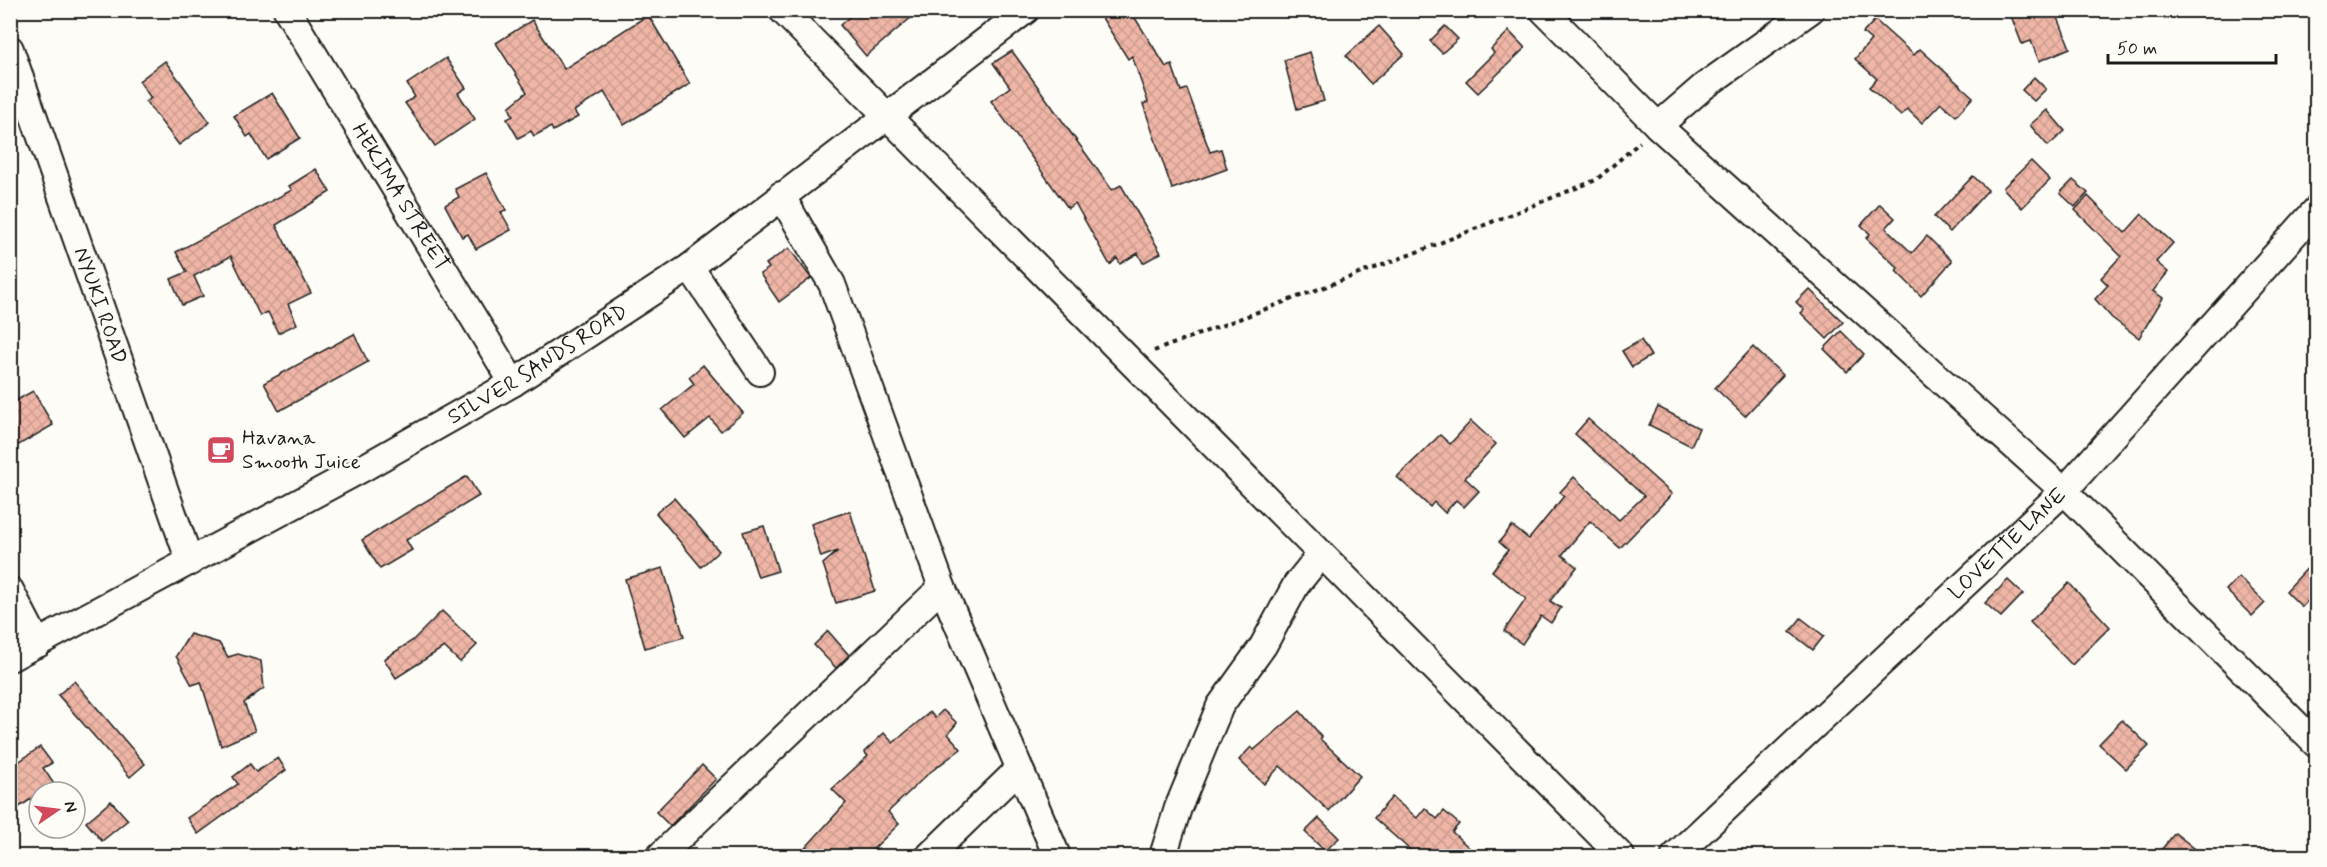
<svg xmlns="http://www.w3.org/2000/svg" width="2327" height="867" viewBox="0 0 2327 867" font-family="Mynerve,sans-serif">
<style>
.building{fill:url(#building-cross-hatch);stroke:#1c1c1c;stroke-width:1.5}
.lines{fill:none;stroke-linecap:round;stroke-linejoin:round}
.minor-casing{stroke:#1c1c1c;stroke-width:30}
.path{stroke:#1c1c1c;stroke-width:4;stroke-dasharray:4.5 4.5;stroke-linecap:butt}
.minor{stroke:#fdfcf7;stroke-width:26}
.labels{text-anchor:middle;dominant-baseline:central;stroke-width:5;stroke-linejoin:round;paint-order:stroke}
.street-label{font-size:21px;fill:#1c1c1c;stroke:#fdfcf7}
.poi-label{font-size:21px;fill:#1c1c1c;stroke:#fdfcf7;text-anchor:start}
</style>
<defs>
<pattern id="building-cross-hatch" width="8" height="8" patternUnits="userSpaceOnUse" patternTransform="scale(1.5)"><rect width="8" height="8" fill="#efb6a7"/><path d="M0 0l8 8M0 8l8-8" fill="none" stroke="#cc9c8f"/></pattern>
</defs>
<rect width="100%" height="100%" fill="#fdfcf7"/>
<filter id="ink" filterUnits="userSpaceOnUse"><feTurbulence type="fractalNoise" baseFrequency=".0167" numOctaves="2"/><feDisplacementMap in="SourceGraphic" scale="12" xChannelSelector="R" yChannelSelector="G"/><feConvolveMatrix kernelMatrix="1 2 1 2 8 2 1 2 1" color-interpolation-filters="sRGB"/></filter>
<g filter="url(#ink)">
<!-- building -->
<g class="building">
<polygon points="857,10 920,10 866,56 840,25"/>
<polygon points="1097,10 1130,10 1166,67 1172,65 1181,91 1187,89 1210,152 1221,149 1227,169 1172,189 1143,104 1148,102 1132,56 1128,59"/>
<polygon points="2025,10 2055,10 2070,48 2039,61 2031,41 2022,44 2011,16"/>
<polygon points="648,15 690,84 624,125 604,92 574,111 578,117 553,131 551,127 534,136 531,131 518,138 507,119 513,116 509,107 527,92 496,43 532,20 564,69"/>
<polygon points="1875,20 1914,55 1920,49 1973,97 1956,116 1941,103 1922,123 1907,109 1901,116 1869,87 1877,79 1855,59 1871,40 1863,33"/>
<polygon points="1379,26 1404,54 1371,84 1346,56"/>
<polygon points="1445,26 1458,39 1442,53 1430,41"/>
<polygon points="1509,31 1525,48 1478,93 1466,81 1494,53 1491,49"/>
<polygon points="1012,51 1112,190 1121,185 1161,253 1143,263 1138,253 1120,264 1117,258 1110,265 1075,203 1068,208 991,101 1010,87 993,63"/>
<polygon points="1310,52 1324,101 1297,109 1284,60"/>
<polygon points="446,58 466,88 458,93 475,119 435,146 405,103 415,97 407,84"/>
<polygon points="165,61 210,122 179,145 146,102 151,98 139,81"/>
<polygon points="2034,77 2046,89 2034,101 2022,90"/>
<polygon points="272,93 300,138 266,159 251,134 247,137 234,116"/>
<polygon points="2047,110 2065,131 2048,146 2030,125"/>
<polygon points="2031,161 2050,180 2022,208 2003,188"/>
<polygon points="316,169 330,192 276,225 311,293 288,304 297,324 278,333 268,312 260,316 231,256 194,276 203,296 182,305 171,279 187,272 176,252 292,190 289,186"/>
<polygon points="486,173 506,210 501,212 511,230 476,249 468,234 462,237 445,205 459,197 455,189"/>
<polygon points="1973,176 1988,190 1950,232 1934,217"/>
<polygon points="2073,180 2088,193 2075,207 2060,193"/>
<polygon points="2088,196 2125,233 2142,214 2173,243 2156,262 2168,272 2153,291 2163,298 2139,338 2112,318 2095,299 2108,285 2101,278 2121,256 2075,210"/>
<polygon points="1880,204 1895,218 1886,228 1912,253 1927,236 1952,261 1921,296 1896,271 1898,268 1866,238 1870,234 1861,225"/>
<polygon points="789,248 811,278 779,302 760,274 769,268 766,264"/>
<polygon points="1809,289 1843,322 1827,339 1801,313 1804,310 1796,302"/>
<polygon points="1841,331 1864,354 1847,372 1824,349"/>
<polygon points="354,334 368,362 279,411 264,383"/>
<polygon points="1641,340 1651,356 1632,367 1622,351"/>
<polygon points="1753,347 1783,375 1745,416 1715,388"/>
<polygon points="703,365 743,413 721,431 710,418 685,438 662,410 694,384 689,377"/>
<polygon points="33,391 53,425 10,450 10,404"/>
<polygon points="1658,407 1699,428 1691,446 1649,425"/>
<polygon points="1588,419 1672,494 1620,548 1590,521 1562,555 1577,567 1550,601 1561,608 1551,623 1541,616 1522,644 1504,631 1526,599 1492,571 1508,550 1499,542 1512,526 1529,539 1564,496 1560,492 1574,477 1619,520 1644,496 1575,434"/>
<polygon points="1471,421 1496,444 1465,478 1479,491 1464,507 1456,500 1445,513 1434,502 1430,507 1397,477 1440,435 1450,444"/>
<polygon points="467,476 479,496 406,540 412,550 380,569 362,540"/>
<polygon points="674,498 719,551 701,567 656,513"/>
<polygon points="850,511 875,591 836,603 823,564 838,551 821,557 811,524"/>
<polygon points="764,526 778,571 758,577 743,532"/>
<polygon points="2316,559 2316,592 2302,607 2286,591"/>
<polygon points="663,568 684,637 645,648 625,579"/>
<polygon points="2239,577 2265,603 2252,616 2226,590"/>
<polygon points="2008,580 2023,594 2001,617 1985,603"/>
<polygon points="2069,583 2110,627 2072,665 2030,622"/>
<polygon points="442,611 477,645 460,662 444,647 396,678 384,659 412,641"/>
<polygon points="1801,618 1824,636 1813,650 1790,632"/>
<polygon points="828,631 849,655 836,668 814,645"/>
<polygon points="190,634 219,643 228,657 238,654 261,661 264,688 244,703 255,731 221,746 201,682 192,685 176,656"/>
<polygon points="74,681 145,764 130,777 58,695"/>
<polygon points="943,710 957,723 948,734 961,749 929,773 888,812 899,824 866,856 798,856 846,803 832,789 868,756 864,752 884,733 893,743 930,712 935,718"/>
<polygon points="1300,711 1322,737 1320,739 1360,776 1329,811 1280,766 1264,784 1239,760 1251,747 1254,750"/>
<polygon points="2122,720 2149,746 2126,769 2099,744"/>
<polygon points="40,747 52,763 43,768 54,784 10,813 10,768"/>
<polygon points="278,758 286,770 198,834 187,818 238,784 233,777 250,764 256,772"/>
<polygon points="702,765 716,779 670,826 656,812"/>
<polygon points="1392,797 1417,818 1425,808 1437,819 1444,811 1459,824 1452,832 1478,856 1417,856 1374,818"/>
<polygon points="111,801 128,820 102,841 86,822"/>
<polygon points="1319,818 1339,838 1325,851 1305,832"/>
<polygon points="2175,833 2204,856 2156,856"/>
</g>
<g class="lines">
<!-- minor casing -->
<g class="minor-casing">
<g id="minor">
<path id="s1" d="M287,10L513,383"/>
<polyline points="782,10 1621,856"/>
<polyline points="1543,10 1658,126 2064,491 2316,744"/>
<path id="s2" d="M10,49L190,562"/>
<polyline points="1658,126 1703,87 1811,10"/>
<polyline points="781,195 832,284 942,587 1057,856"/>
<polyline points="690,267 760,372"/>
<polyline points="10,590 38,644"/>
<path id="s3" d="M10,658L365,467L513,383L690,267L1026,10"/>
<polyline points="660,856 942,587"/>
<polyline points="929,856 1018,770"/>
<polyline points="1163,856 1178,808 1220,706 1263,646 1296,585 1321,554"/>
<path id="s4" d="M1675,856L2064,491L2316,210"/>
</g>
</g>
<!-- path -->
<polyline class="path" points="1154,351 1425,249 1596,180 1640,142"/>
<!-- minor -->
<use href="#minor" class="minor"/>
</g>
</g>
<!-- icons -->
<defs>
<g id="cafe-square" transform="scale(1.5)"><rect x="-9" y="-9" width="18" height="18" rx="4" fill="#d1495b" stroke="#fdfcf7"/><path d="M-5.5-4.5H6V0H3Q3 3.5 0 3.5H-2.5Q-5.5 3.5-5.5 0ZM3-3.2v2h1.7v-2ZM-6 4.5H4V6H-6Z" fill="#fff"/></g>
</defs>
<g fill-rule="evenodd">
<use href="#cafe-square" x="221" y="450"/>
</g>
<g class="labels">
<!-- street labels -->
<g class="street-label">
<text stroke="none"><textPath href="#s1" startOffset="219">HEKIMA STREET</textPath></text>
<text stroke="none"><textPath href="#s2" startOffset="272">NYUKI ROAD</textPath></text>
<text stroke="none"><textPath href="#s3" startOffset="604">SILVER SANDS ROAD</textPath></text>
<text stroke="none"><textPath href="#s4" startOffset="456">LOVETTE LANE</textPath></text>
</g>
<!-- poi labels -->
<g class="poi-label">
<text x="242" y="438">Havana<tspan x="242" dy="24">Smooth Juice</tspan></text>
</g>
</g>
<!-- margin -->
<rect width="2327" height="867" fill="none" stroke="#fdfcf7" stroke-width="36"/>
<rect x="18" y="18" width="2291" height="831" fill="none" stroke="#1c1c1c" stroke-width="2" filter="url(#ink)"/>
<!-- north arrow -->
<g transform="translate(57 810) rotate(76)"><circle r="28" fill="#fdfcf7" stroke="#a3a29f" stroke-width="1.5"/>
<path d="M0-4.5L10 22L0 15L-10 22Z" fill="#d1495b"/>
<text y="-9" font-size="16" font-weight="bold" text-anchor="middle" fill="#1c1c1c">N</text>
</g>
<!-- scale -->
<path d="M2108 54v9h168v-9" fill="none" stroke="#1c1c1c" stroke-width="3"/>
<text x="2117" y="54" font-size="18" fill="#1c1c1c" stroke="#fdfcf7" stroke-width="4.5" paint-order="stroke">50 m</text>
</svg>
